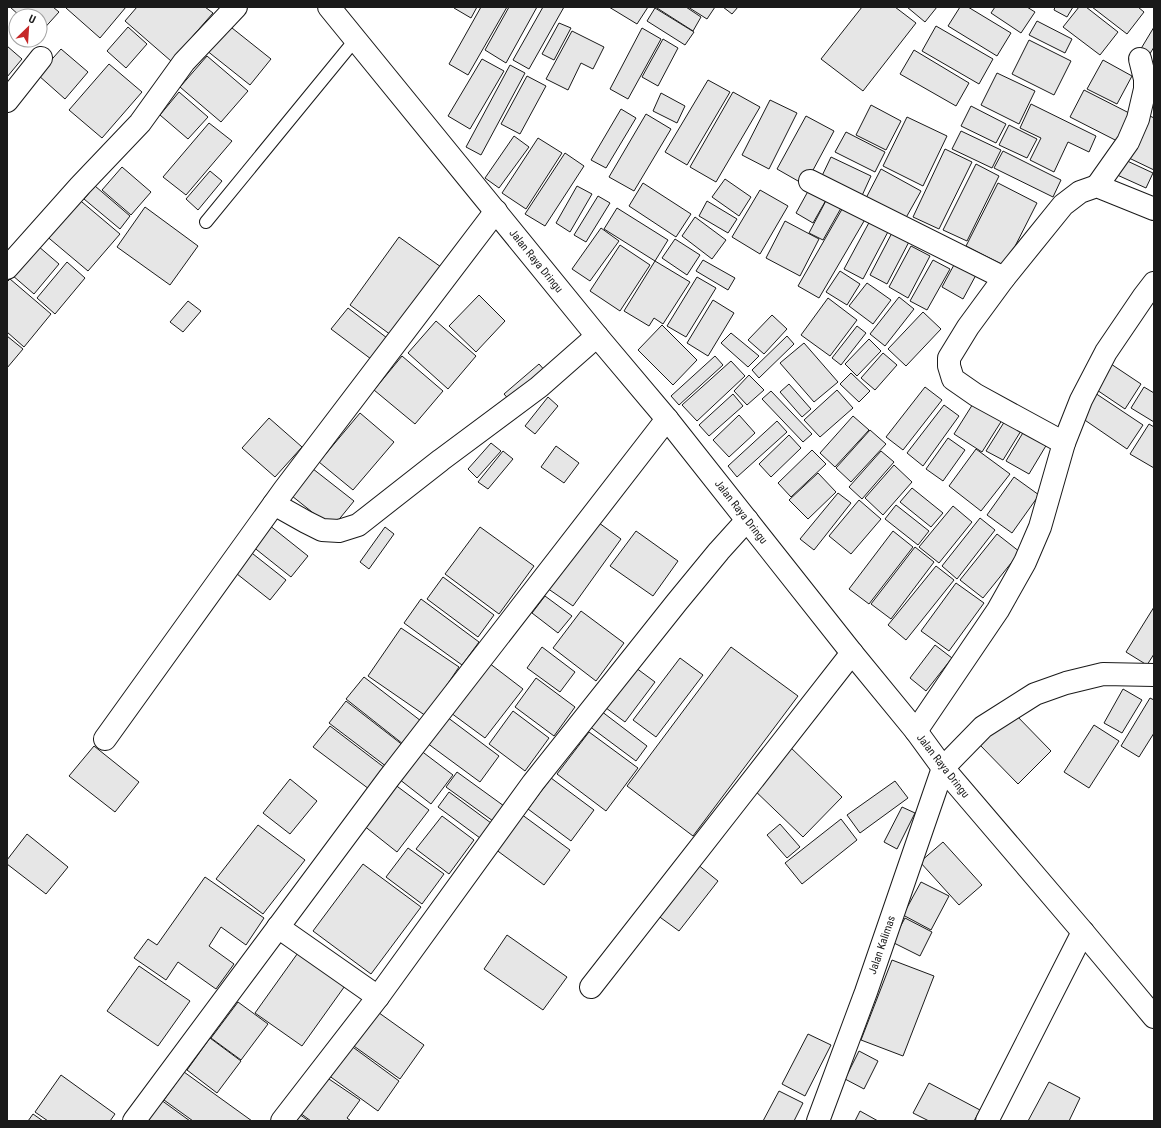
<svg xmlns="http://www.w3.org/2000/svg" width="1161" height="1128" viewBox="0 0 1161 1128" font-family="'Roboto Condensed',sans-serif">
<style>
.building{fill:#e6e6e6;stroke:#1a1a1a}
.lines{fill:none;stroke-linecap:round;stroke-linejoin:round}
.service-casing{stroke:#1a1a1a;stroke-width:14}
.minor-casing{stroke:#1a1a1a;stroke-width:24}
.tertiary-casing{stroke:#1a1a1a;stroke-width:24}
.trunk-casing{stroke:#1a1a1a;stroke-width:24}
.service{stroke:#fff;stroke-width:12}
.minor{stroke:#fff;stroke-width:22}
.tertiary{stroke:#fff;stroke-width:22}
.trunk{stroke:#fff;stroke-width:22}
.labels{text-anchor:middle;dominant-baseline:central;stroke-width:3;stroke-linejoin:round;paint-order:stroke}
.street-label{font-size:11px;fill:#1a1a1a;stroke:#fff}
</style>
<rect width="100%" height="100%" fill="#fff"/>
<!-- building -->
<g class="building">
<polygon points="10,7 53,7 59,12 40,33 40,16 20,16"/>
<polygon points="67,7 126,7 100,38 66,8"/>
<polygon points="137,7 205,7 213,13 171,61 125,21"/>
<polygon points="455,7 477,7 471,18 454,8"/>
<polygon points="481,7 507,7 468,75 449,64"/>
<polygon points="509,7 537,7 506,63 485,50"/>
<polygon points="543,7 564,7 529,69 513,60"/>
<polygon points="609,7 648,7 637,24"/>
<polygon points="658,7 686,7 701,17 693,31 657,8"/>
<polygon points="688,7 715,7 707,19"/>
<polygon points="723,7 738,7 732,14"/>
<polygon points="862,7 895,7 916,23 863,91 821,59"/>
<polygon points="907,7 937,7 925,22"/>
<polygon points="960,7 968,7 1011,33 997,56 948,26"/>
<polygon points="995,7 1027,7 1035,12 1021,33 991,13"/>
<polygon points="1055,7 1073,7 1067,17 1054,10"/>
<polygon points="1079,7 1086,7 1118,32 1100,55 1063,27"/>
<polygon points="1092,7 1138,7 1144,12 1127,34"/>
<polygon points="655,8 694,32 685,45 647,21"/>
<polygon points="1037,21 1072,39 1065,53 1029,35"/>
<polygon points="559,23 571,28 554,60 542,54"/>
<polygon points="227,24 271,59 250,85 206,50"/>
<polygon points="936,26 993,59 979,84 922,51"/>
<polygon points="128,27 147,44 126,68 107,51"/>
<polygon points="1154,27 1154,47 1148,57 1139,52"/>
<polygon points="642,28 661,39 628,99 610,89"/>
<polygon points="572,31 604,47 593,69 581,63 568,90 546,79"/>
<polygon points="663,39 678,48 658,86 642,77"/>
<polygon points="1029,40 1071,61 1054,95 1012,74"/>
<polygon points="7,46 22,59 7,77"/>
<polygon points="61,49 88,72 65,99 38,75"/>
<polygon points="914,50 969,83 956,106 900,74"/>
<polygon points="207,56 248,91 221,122 180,87"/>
<polygon points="482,59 504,71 470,129 448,116"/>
<polygon points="1103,60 1132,76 1117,104 1087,89"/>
<polygon points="109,64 142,92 102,138 69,110"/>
<polygon points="510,65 525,73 481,155 466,147"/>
<polygon points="997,73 1035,91 1019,124 981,105"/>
<polygon points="527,76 546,86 520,134 501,124"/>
<polygon points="708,80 730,92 687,165 665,152"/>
<polygon points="1084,90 1135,116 1121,143 1070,117"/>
<polygon points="179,92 208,117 188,139 160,115"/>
<polygon points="733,92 760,107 716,182 690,167"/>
<polygon points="661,93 685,106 677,123 653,111"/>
<polygon points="770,100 797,113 769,169 742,155"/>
<polygon points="1031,104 1096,136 1089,152 1068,142 1054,172 1030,160 1041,138 1020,128"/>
<polygon points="871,105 901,121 886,150 856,135"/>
<polygon points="971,106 1006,124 996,143 961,126"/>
<polygon points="621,109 636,118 606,168 591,160"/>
<polygon points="646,114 671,129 634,191 609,177"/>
<polygon points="806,116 834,131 805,185 777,169"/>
<polygon points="1150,116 1154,118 1154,170 1129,158"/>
<polygon points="907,117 947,136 923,186 883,166"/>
<polygon points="209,123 232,141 186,195 163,177"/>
<polygon points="1009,125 1037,139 1027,158 999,145"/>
<polygon points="961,131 1001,150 992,168 952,149"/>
<polygon points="846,132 885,152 875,172 835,152"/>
<polygon points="514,136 529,147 499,188 485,178"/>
<polygon points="538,138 562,153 526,209 502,193"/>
<polygon points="945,149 972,162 939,229 913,217"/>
<polygon points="1003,151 1061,180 1053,197 994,168"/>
<polygon points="565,153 584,166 545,226 525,214"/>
<polygon points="831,157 871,176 860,200 820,180"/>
<polygon points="1123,159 1153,173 1146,188 1115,174"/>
<polygon points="976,164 999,176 967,241 943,230"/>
<polygon points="122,167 151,192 131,215 102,190"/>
<polygon points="881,169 921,191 903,223 864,202"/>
<polygon points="210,171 222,181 198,210 186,199"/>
<polygon points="725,179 751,197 739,216 712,197"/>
<polygon points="643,183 691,214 676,237 629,206"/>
<polygon points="998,183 1037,203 1005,266 966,246"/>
<polygon points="812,184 830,193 813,223 796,213"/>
<polygon points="95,186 130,216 120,229 84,199"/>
<polygon points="577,186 592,194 570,232 556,223"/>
<polygon points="760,190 788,206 760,254 732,237"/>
<polygon points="830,193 845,201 823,240 809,233"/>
<polygon points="598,196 610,203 586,242 574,235"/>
<polygon points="76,197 120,234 88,271 44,234"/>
<polygon points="707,201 737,219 728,233 699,216"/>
<polygon points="845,204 867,216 819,298 798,286"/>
<polygon points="145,207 198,246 170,285 117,247"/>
<polygon points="617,208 668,240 655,261 604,229"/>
<polygon points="695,217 726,240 712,259 682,236"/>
<polygon points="872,217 890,228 863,279 844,269"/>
<polygon points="785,221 819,239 800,276 766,258"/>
<polygon points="601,228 619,241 590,281 572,269"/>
<polygon points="894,229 911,238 887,284 870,275"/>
<polygon points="399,237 441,267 391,335 350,305"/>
<polygon points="675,239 700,255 687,275 662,258"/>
<polygon points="620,245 650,265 620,311 590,291"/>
<polygon points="38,246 59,264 34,294 12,275"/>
<polygon points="911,246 930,256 908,298 889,287"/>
<polygon points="703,260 735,278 728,290 696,271"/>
<polygon points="933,260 950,269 927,310 910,301"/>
<polygon points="655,261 690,282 663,324 654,318 649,326 624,311"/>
<polygon points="67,262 85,278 55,314 37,298"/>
<polygon points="955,263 976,275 963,299 942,287"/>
<polygon points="840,271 860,284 847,305 826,292"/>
<polygon points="697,277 716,288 686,337 667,326"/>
<polygon points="10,279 51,314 24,347 7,332 7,282"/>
<polygon points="867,283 891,300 873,324 849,306"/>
<polygon points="479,295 505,321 476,352 449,326"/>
<polygon points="899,297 914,309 885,346 870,334"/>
<polygon points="828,298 857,320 830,356 801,335"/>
<polygon points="713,300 734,313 708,356 687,343"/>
<polygon points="188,301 201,311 183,332 170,322"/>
<polygon points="348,308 387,338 371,359 331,329"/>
<polygon points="923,312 941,329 906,366 888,349"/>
<polygon points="772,315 787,329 764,354 748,340"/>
<polygon points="436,321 476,356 448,389 408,353"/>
<polygon points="662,325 697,360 673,385 638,350"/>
<polygon points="857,326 866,333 841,365 832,358"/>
<polygon points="731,333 759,356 748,367 721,343"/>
<polygon points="7,336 23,349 7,368"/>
<polygon points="787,336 794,344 759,378 752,370"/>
<polygon points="869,339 881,351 857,376 845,364"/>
<polygon points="804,343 838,382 814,402 780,363"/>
<polygon points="883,353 897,365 875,390 861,378"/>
<polygon points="402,356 443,391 415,424 374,390"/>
<polygon points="715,356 723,365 679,405 671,396"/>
<polygon points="731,361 745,376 697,421 682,405"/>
<polygon points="1108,362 1141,384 1125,409 1091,386"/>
<polygon points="539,364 547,373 512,403 504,394"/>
<polygon points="851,373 870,391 859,402 840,384"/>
<polygon points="749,375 764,390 747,405 734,391"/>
<polygon points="789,384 811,409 802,417 780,392"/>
<polygon points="925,387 942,400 903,450 886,437"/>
<polygon points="1144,387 1154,393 1154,422 1131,408"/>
<polygon points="837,390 853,408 820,437 804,420"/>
<polygon points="771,391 812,434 803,442 762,399"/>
<polygon points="1092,391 1143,425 1127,449 1076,414"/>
<polygon points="733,394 743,406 709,436 699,425"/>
<polygon points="548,397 558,406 535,434 525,426"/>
<polygon points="976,399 1004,417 982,452 954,434"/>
<polygon points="944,405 959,416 923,466 907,453"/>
<polygon points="360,413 394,442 353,490 319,462"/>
<polygon points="739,415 755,433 729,457 713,440"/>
<polygon points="853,416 869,430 835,467 820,453"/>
<polygon points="1008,416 1024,426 1003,460 986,451"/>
<polygon points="269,418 302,447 275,477 242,448"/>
<polygon points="777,421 787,432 737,477 728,466"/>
<polygon points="1149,424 1154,427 1154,468 1130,454"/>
<polygon points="1027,426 1050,439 1029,474 1006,461"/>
<polygon points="870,430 886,444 851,482 836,468"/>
<polygon points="789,435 801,448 771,477 759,464"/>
<polygon points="948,438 965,450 943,481 926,469"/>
<polygon points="491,443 501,451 477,478 468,469"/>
<polygon points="556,446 579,463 564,483 541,467"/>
<polygon points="976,449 1010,474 981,511 949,486"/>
<polygon points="812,450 826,464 791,497 778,483"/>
<polygon points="503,451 513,459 488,489 478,482"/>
<polygon points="881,451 894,462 862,499 849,487"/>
<polygon points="308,465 354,501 332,528 287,492"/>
<polygon points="894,465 912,482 883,515 865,498"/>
<polygon points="818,473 836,492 808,519 789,500"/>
<polygon points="1014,477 1039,495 1012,533 987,515"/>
<polygon points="912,488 943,513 931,527 900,502"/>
<polygon points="838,493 851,503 814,550 800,539"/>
<polygon points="859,500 881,519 851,554 829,536"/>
<polygon points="896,505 929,531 918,545 885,519"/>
<polygon points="953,506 972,522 939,563 919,547"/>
<polygon points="980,518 995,530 957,579 942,566"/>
<polygon points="595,520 621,539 573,606 547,588"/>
<polygon points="269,525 308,556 291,577 252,546"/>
<polygon points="385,527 394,534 369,569 360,562"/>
<polygon points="480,527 534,566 499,614 445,574"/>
<polygon points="636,531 678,561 653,596 610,566"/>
<polygon points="893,531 913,547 869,604 849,589"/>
<polygon points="997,534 1020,552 983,598 960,580"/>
<polygon points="915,547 934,562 891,619 871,604"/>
<polygon points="248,550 286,580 270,600 232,570"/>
<polygon points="936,566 954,580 906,640 888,625"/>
<polygon points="443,577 494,615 478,637 427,599"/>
<polygon points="956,583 984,603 949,651 921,631"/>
<polygon points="545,596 572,616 558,633 532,613"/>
<polygon points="421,599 479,642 462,665 404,623"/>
<polygon points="1154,607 1154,654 1147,665 1126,652"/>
<polygon points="581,611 624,643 596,681 553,648"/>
<polygon points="401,628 459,667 426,716 368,676"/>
<polygon points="935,645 952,658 926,691 910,678"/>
<polygon points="542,647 575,672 560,692 527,668"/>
<polygon points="731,647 798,696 693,836 627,786"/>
<polygon points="680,658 703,675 656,737 633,720"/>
<polygon points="489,663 523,689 485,738 451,713"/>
<polygon points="632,665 655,682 625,722 602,705"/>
<polygon points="364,677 421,721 403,744 346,699"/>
<polygon points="536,678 575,707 554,736 515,707"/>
<polygon points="1123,689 1142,700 1122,733 1104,723"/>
<polygon points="1150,698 1154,700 1154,733 1139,757 1121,746"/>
<polygon points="346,701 404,746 387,767 329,723"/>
<polygon points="513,711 549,738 525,771 489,744"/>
<polygon points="601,711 647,746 636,761 589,726"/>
<polygon points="1013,712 1051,751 1018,784 979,744"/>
<polygon points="447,717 499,756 480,782 427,743"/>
<polygon points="1094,725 1119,741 1089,788 1064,772"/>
<polygon points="330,726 385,768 369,789 313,747"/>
<polygon points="589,732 638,768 606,811 557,774"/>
<polygon points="788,745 842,797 803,837 749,785"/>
<polygon points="94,746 139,782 115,812 69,776"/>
<polygon points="420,750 453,775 431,804 399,779"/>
<polygon points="457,772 504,806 493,821 446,787"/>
<polygon points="551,778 594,810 571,841 528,809"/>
<polygon points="290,779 317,801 290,834 263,813"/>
<polygon points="895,781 908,798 860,833 847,815"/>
<polygon points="394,784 429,810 397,852 363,825"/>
<polygon points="449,792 491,823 480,838 438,807"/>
<polygon points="902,807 915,813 897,849 884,842"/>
<polygon points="521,814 570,850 544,885 495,849"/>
<polygon points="442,816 474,840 449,874 416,849"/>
<polygon points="841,819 857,840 802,884 785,863"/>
<polygon points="780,824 800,847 787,858 767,835"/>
<polygon points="258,825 305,860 263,914 216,879"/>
<polygon points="27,834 68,867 46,894 7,864 7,860"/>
<polygon points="943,842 982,885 959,905 920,862"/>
<polygon points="408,848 444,874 422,904 386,877"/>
<polygon points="363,864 421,907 371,974 313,931"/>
<polygon points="697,864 718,881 679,931 657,915"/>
<polygon points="205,877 264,918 246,945 221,927 209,946 234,964 216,989 178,962 166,980 134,958 148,939 157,945"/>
<polygon points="921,882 949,896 931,930 903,915"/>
<polygon points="905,918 932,932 920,956 892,942"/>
<polygon points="507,935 567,977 543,1010 484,969"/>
<polygon points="300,950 347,983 302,1046 255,1013"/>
<polygon points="892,960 934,976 903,1056 861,1040"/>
<polygon points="139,966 190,1001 158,1046 107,1011"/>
<polygon points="238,1002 268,1024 241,1060 211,1038"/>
<polygon points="375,1010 424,1045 400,1079 351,1044"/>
<polygon points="808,1034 831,1045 805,1096 782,1084"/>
<polygon points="210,1038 241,1061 217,1093 187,1070"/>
<polygon points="350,1045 399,1081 378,1111 328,1075"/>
<polygon points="859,1051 878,1061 864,1089 845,1079"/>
<polygon points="184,1072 252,1121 193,1121 164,1100"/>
<polygon points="61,1075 115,1114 110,1121 48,1121 35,1112"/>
<polygon points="326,1077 360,1100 347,1118 351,1121 311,1121 300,1113"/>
<polygon points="1049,1082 1080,1098 1069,1121 1028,1121"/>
<polygon points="929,1083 980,1110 974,1121 929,1121 913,1113"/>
<polygon points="779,1091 803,1103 794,1121 763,1121"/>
<polygon points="157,1097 190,1121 140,1121"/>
<polygon points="860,1111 878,1121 855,1121"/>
<polygon points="33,1114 43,1121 28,1121"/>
<polygon points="299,1114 309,1121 294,1121"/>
</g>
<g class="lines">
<!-- service casing -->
<g class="service-casing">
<polyline id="service" points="206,222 355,40"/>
</g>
<!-- minor casing -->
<g class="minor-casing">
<g id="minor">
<polyline points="7,101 41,58"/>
<polyline points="810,181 1004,278"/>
<polyline points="1097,186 1128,142 1138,119 1145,89 1145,79 1140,59"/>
<polyline points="7,268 80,186 140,123 184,62 236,7"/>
<polyline points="1064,443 976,395 953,379 949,366 949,358 968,327 1004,278 1063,205 1080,192 1097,186 1154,209"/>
<polyline points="274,504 306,522 322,530 339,531 358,525 441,460 539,387 597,336"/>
<polyline points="916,731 998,610 1025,562 1040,527 1064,443 1081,400 1106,352 1144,296 1154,283"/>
<polyline points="105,739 284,490 496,211"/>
<polyline points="943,768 983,727 1035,694 1066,683 1103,674 1154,675"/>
<polyline points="278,927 378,997"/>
<polyline points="591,987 852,653"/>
<polyline points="134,1121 389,778 667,419"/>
<polyline points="282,1121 378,997 533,783 677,602 719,551 747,520"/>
<polyline points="987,1121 1083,932"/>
</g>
</g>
<!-- tertiary casing -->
<g class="tertiary-casing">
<polyline id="tertiary" points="818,1121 866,992 943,768"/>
</g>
<!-- trunk casing -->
<g class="trunk-casing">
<polyline id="trunk" points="329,7 597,336 667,419 852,653 916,731 943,768 1083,932 1154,1017"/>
</g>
<!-- service -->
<use href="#service" class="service"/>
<!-- minor -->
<use href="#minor" class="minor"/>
<!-- tertiary -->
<use href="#tertiary" class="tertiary"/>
<!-- trunk -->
<use href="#trunk" class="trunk"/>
</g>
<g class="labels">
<!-- street labels -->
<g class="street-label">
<text transform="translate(536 261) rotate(51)">Jalan Raya Dringu</text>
<text transform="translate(741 512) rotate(52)">Jalan Raya Dringu</text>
<text transform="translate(943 766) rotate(52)">Jalan Raya Dringu</text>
<text transform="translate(882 945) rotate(-71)">Jalan Kalimas</text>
</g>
</g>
<!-- border -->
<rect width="1161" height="1128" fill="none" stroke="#1a1a1a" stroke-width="16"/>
<!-- north arrow -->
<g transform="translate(28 28) rotate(25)"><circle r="19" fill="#ffffff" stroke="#a3a3a3"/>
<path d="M0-3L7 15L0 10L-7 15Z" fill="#c62828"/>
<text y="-6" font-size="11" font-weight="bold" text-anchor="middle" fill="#1a1a1a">U</text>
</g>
</svg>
